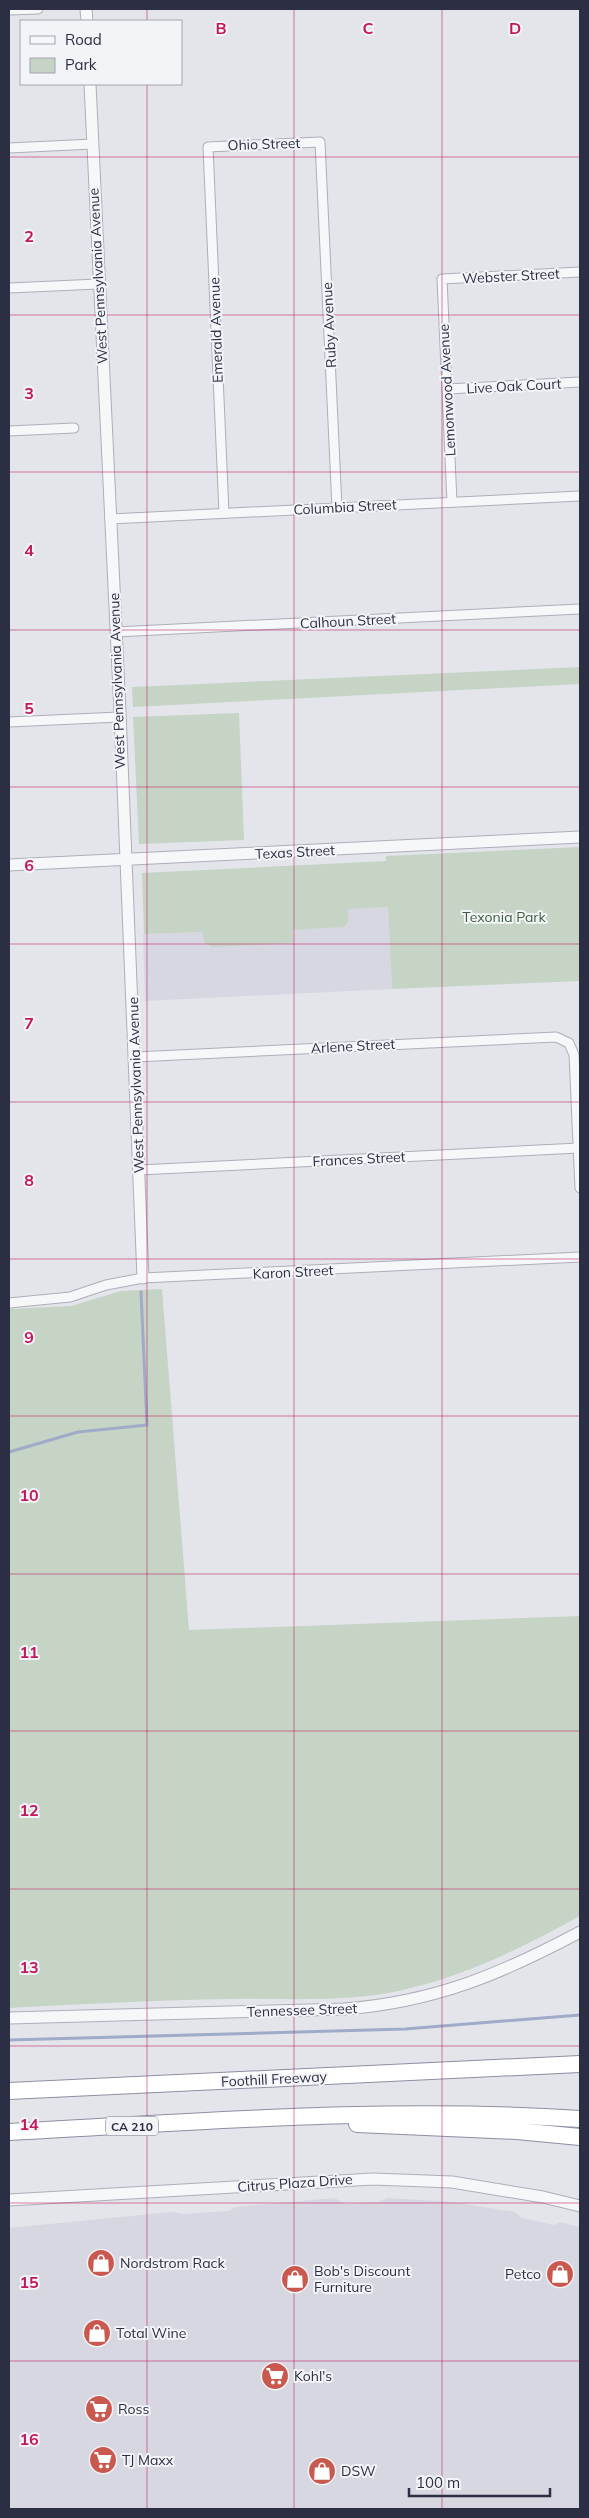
<svg xmlns="http://www.w3.org/2000/svg" width="589" height="2518" viewBox="0 0 589 2518" font-family="Mulish,sans-serif">
<style>
.built{fill:#d6d7e0}
.green{fill:#c5d4c5}
.lines{fill:none;stroke-linecap:round;stroke-linejoin:round}
.stream{stroke:#a0abc9;stroke-width:3}
.minor-casing{stroke:#adaeb9;stroke-width:11}
.tertiary-casing{stroke:#adaeb9;stroke-width:13}
.motorway-casing{stroke:#8b8fa1;stroke-width:18}
.minor{stroke:#f6f7f9;stroke-width:9}
.tertiary{stroke:#f6f7f9;stroke-width:11}
.motorway{stroke:#fff;stroke-width:16}
.grid{fill:none;stroke:#c2185b;stroke-width:1;stroke-opacity:0.55}
.labels{text-anchor:middle;dominant-baseline:central;stroke-width:4;stroke-linejoin:round;paint-order:stroke}
.shield{fill:#f3f4f8;stroke:#686a79;stroke-width:1}
.shield-label{font-size:12px;font-weight:bold;fill:#2c2f43}
.street-label{font-size:14px;fill:#2c2f43;stroke:#f3f4f8}
.park-label{font-size:14px;fill:#3a5e3b;stroke:#f3f4f8}
.poi-label{font-size:14px;fill:#2c2f43;stroke:#f3f4f8;text-anchor:start}
.grid-label{font-size:16px;text-anchor:middle;font-weight:bold;fill:#c2185b;stroke:#f3f4f8;stroke-width:4;stroke-linejoin:round;paint-order:stroke}
</style>
<rect width="100%" height="100%" fill="#e4e5eb"/>
<!-- built -->
<g class="built">
<polygon points="388,907 392,989 145,1001 143,934 203,932 293,943 293,930 344,927 348,923 347,909"/>
<polygon points="335,2198 346,2204 378,2202 388,2198 453,2202 515,2212 522,2218 554,2225 560,2222 580,2227 580,2509 9,2509 9,2228 172,2212 183,2214 229,2211 235,2207"/>
</g>
<!-- green -->
<g class="green">
<polygon points="580,667 580,684 133,707 132,687"/>
<polygon points="239,713 244,840 139,844 133,717"/>
<polygon points="580,847 580,981 392,989 388,907 348,909 348,923 344,927 293,930 293,943 212,947 204,942 203,932 144,934 142,873 386,861 386,856"/>
<path d="M162,1289L189,1630L580,1616V1916C523,1947 467,1976 403,1990C348,2003 288,1998 232,1999C158,2000 83,2004 9,2008V1309L71,1306L121,1291Z"/>
</g>
<g class="lines">
<!-- stream -->
<g class="stream">
<polyline points="9,1452 78,1432 147,1425 141,1292"/>
<polyline points="9,2040 405,2029 580,2015"/>
</g>
<!-- minor casing -->
<g class="minor-casing">
<g id="minor">
<polyline points="9,10 38,9"/>
<polyline points="9,148 93,144"/>
<polyline points="9,288 98,284"/>
<polyline points="447,389 580,382"/>
<polyline points="9,431 74,428"/>
<polyline points="452,502 442,279 580,272"/>
<polyline points="224,513 208,147 320,142 337,508"/>
<polyline points="110,519 580,496"/>
<polyline points="116,632 580,609"/>
<polyline points="9,722 119,717"/>
<polyline points="135,1057 556,1037 569,1043 574,1055 580,1188"/>
<polyline points="139,1170 579,1148"/>
<polyline points="9,1303 70,1297 106,1285 143,1278 580,1257"/>
</g>
</g>
<!-- tertiary casing -->
<g class="tertiary-casing">
<g id="tertiary">
<polyline points="86,9 87,21"/>
<polyline points="90,84 120,712 143,1278"/>
<polyline points="9,865 580,837"/>
<path d="M9,2018L344,2009C435,2002 501,1974 580,1932"/>
<polyline points="9,2200 373,2179 452,2182 543,2197 580,2206"/>
</g>
</g>
<!-- motorway casing -->
<g class="motorway-casing">
<g id="motorway">
<polyline points="9,2091 580,2064"/>
<polyline points="357,2124 517,2131 580,2137"/>
<path d="M9,2132C199,2122 390,2106 580,2119"/>
</g>
</g>
<!-- minor -->
<use href="#minor" class="minor"/>
<!-- tertiary -->
<use href="#tertiary" class="tertiary"/>
<!-- motorway -->
<use href="#motorway" class="motorway"/>
</g>
<!-- grid -->
<path class="grid" d="M147,9V21M294,9V2509M442,9V2509M147,84V2509M9,157H580M9,315H580M9,472H580M9,630H580M9,787H580M9,944H580M9,1102H580M9,1259H580M9,1416H580M9,1574H580M9,1731H580M9,1889H580M9,2046H580M9,2203H580M9,2361H580"/>
<!-- icons -->
<defs>
<g id="shop-disc" transform="scale(1.4375)"><circle r="9.5" fill="#c9594f" stroke="#f3f4f8"/><path d="M-5-2.5h2.3a2.7 3.5 0 0 1 5.4 0H5L5.5 6h-11ZM-1.5-2.5h3a1.5 2.3 0 0 0-3 0Z" fill="#fff"/></g>
<g id="supermarket-disc" transform="scale(1.4375)"><circle r="9.5" fill="#c9594f" stroke="#f3f4f8"/><path d="M-6-5.5h2.5l.6 2H6L4.5 2H-2.5L-4.4-4H-6ZM-1.5 3.2a1.3 1.3 0 1 0 .1 0ZM3 3.2a1.3 1.3 0 1 0 .1 0Z" fill="#fff"/></g>
</defs>
<g fill-rule="evenodd">
<use href="#shop-disc" x="101" y="2263"/>
<use href="#shop-disc" x="560" y="2274"/>
<use href="#shop-disc" x="295" y="2279"/>
<use href="#shop-disc" x="97" y="2333"/>
<use href="#supermarket-disc" x="275" y="2376"/>
<use href="#supermarket-disc" x="99" y="2409"/>
<use href="#supermarket-disc" x="103" y="2460"/>
<use href="#shop-disc" x="322" y="2471"/>
</g>
<g class="labels">
<!-- shield labels -->
<rect class="shield" x="106" y="2116.5" width="52" height="19" rx="4"/>
<g class="shield-label">
<text x="132" y="2126">CA 210</text>
</g>
<!-- street labels -->
<g class="street-label">
<text transform="translate(264 144) rotate(-2)">Ohio Street</text>
<text transform="translate(98 276) rotate(-93)">West Pennsylvania Avenue</text>
<text transform="translate(511 276) rotate(-3)">Webster Street</text>
<text transform="translate(329 325) rotate(-93)">Ruby Avenue</text>
<text transform="translate(216 330) rotate(-92)">Emerald Avenue</text>
<text transform="translate(514 386) rotate(-3)">Live Oak Court</text>
<text transform="translate(447 390) rotate(-93)">Lemonwood Avenue</text>
<text transform="translate(345 507) rotate(-3)">Columbia Street</text>
<text transform="translate(348 621) rotate(-3)">Calhoun Street</text>
<text transform="translate(117 681) rotate(-92)">West Pennsylvania Avenue</text>
<text transform="translate(295 852) rotate(-3)">Texas Street</text>
<text transform="translate(353 1046) rotate(-3)">Arlene Street</text>
<text transform="translate(136 1085) rotate(-92)">West Pennsylvania Avenue</text>
<text transform="translate(359 1159) rotate(-3)">Frances Street</text>
<text transform="translate(293 1272) rotate(-3)">Karon Street</text>
<text transform="translate(302 2010) rotate(-2)">Tennessee Street</text>
<text transform="translate(274 2079) rotate(-3)">Foothill Freeway</text>
<text transform="translate(295 2183) rotate(-4)">Citrus Plaza Drive</text>
</g>
<!-- park labels -->
<g class="park-label">
<text x="504" y="917">Texonia Park</text>
</g>
<!-- poi labels -->
<g class="poi-label">
<text x="120" y="2263">Nordstrom Rack</text>
<text x="314" y="2271">Bob's Discount<tspan x="314" dy="16">Furniture</tspan></text>
<text x="541" y="2274" text-anchor="end">Petco</text>
<text x="116" y="2333">Total Wine</text>
<text x="294" y="2376">Kohl's</text>
<text x="118" y="2409">Ross</text>
<text x="122" y="2460">TJ Maxx</text>
<text x="341" y="2471">DSW</text>
</g>
</g>
<g class="grid-label">
<text x="221" y="34">B</text>
<text x="368" y="34">C</text>
<text x="515" y="34">D</text>
<text x="29" y="242">2</text>
<text x="29" y="399">3</text>
<text x="29" y="556">4</text>
<text x="29" y="714">5</text>
<text x="29" y="871">6</text>
<text x="29" y="1029">7</text>
<text x="29" y="1186">8</text>
<text x="29" y="1343">9</text>
<text x="29" y="1501">10</text>
<text x="29" y="1658">11</text>
<text x="29" y="1816">12</text>
<text x="29" y="1973">13</text>
<text x="29" y="2130">14</text>
<text x="29" y="2288">15</text>
<text x="29" y="2445">16</text>
</g>
<!-- border -->
<rect width="589" height="2518" fill="none" stroke="#2c2f43" stroke-width="20"/>
<!-- legend -->
<rect x="20" y="20" width="162" height="65" fill="#f3f4f8" stroke="#a3a5b0"/>
<rect x="30" y="36" width="25" height="8" fill="#f6f7f9" stroke="#a3a5b0"/>
<text x="65" y="45" font-size="15" fill="#2c2f43">Road</text>
<rect x="30" y="58" width="25" height="15" fill="#c5d4c5" stroke="#a3a5b0"/>
<text x="65" y="70" font-size="15" fill="#2c2f43">Park</text>
<!-- scale -->
<path d="M409 2488v8h141v-8" fill="none" stroke="#2c2f43" stroke-width="2.5"/>
<text x="416" y="2488" font-size="15" fill="#2c2f43" stroke="#f3f4f8" stroke-width="4" paint-order="stroke">100 m</text>
</svg>
